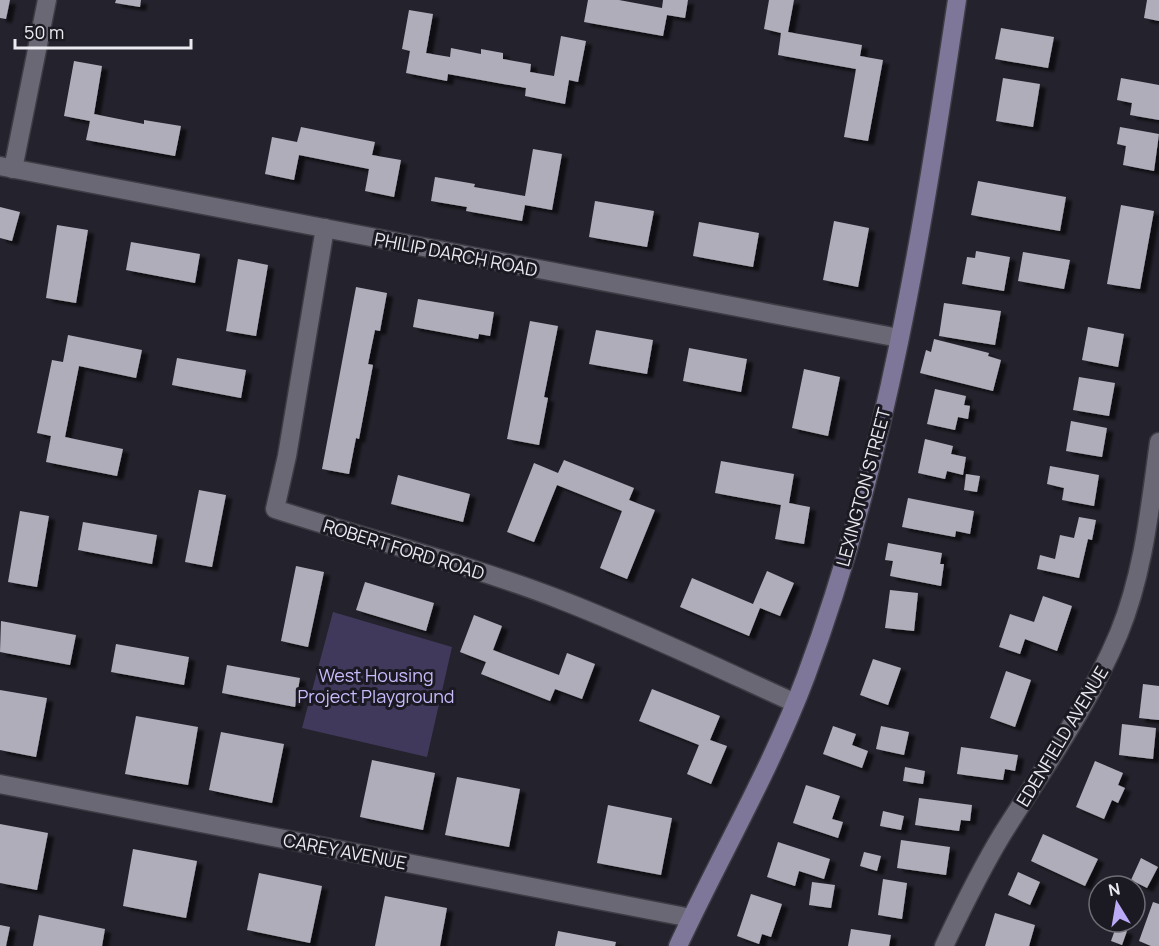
<svg xmlns="http://www.w3.org/2000/svg" width="1159" height="946" viewBox="0 0 1159 946" font-family="Manrope,sans-serif">
<style>
.green{fill:#41395b}
.building{fill:#b0adba;filter:url(#shadow)}
.lines{fill:none;stroke-linecap:round;stroke-linejoin:round}
.street-casing{stroke:#3e3c45;stroke-width:21}
.secondary-casing{stroke:#3e3c45;stroke-width:21}
.street{stroke:#6a6874;stroke-width:18}
.secondary{stroke:#7f779a;stroke-width:18}
.labels{text-anchor:middle;dominant-baseline:central;stroke-width:6;stroke-linejoin:round;paint-order:stroke}
.street-label{font-size:18px;fill:#ebeaf1;stroke:#1b1922}
.park-label{font-size:18px;fill:#c8bafb;stroke:#1b1922}
</style>
<defs>
<filter id="shadow"><feDropShadow dx="6" dy="4" stdDeviation="1.5" flood-color="#0009"/></filter>
</defs>
<rect width="100%" height="100%" fill="#24222c"/>
<!-- green -->
<polygon class="green" points="333,612 452,647 427,757 302,728"/>
<!-- building -->
<g class="building">
<polygon points="0,0 10,0 6,19 0,18"/>
<polygon points="116,0 141,0 140,7 115,3"/>
<polygon points="588,0 619,0 662,8 663,0 688,0 685,18 667,15 663,36 584,22"/>
<polygon points="769,0 794,0 788,32 862,45 860,56 883,60 868,141 844,137 856,69 778,55 781,33 764,29"/>
<polygon points="1147,0 1159,0 1159,21 1144,18"/>
<polygon points="409,10 433,14 426,53 450,57 451,48 481,54 481,49 503,53 503,59 531,64 530,72 554,76 561,36 586,41 578,82 569,80 565,104 525,96 526,88 448,74 447,81 406,73 410,51 402,49"/>
<polygon points="1001,28 1054,37 1048,68 995,59"/>
<polygon points="74,61 102,66 94,114 144,124 144,120 181,126 175,156 86,140 90,121 64,116"/>
<polygon points="1003,78 1040,84 1033,127 996,121"/>
<polygon points="1121,78 1159,85 1159,120 1130,115 1132,103 1117,100"/>
<polygon points="301,127 375,142 372,155 401,160 394,197 365,191 369,169 299,155 294,180 265,174 272,137 297,142"/>
<polygon points="1120,127 1159,134 1154,171 1123,165 1126,146 1117,144"/>
<polygon points="533,149 562,154 552,210 525,205 522,221 466,211 467,207 431,201 435,177 475,184 474,187 525,196"/>
<polygon points="978,181 1066,197 1060,231 971,215"/>
<polygon points="595,201 654,211 647,247 589,237"/>
<polygon points="1121,205 1154,211 1140,289 1107,284"/>
<polygon points="0,207 20,212 12,241 0,238"/>
<polygon points="834,221 869,228 858,287 823,280"/>
<polygon points="699,222 759,233 753,267 693,256"/>
<polygon points="57,225 88,230 76,303 46,298"/>
<polygon points="131,242 200,254 195,283 126,270"/>
<polygon points="976,251 1010,257 1004,291 962,284 967,257 975,258"/>
<polygon points="1023,252 1070,260 1064,289 1018,281"/>
<polygon points="238,259 268,265 256,336 226,331"/>
<polygon points="356,287 387,293 380,331 375,330 368,364 373,365 359,439 356,438 349,474 322,469"/>
<polygon points="418,299 494,312 490,336 479,334 478,339 413,327"/>
<polygon points="944,303 1001,311 995,345 939,336"/>
<polygon points="530,321 558,326 544,397 548,398 539,445 507,439"/>
<polygon points="1088,327 1124,334 1118,367 1082,360"/>
<polygon points="596,330 653,340 647,374 589,364"/>
<polygon points="68,335 142,350 136,378 79,366 65,437 123,449 117,476 46,462 51,436 37,433 52,360 63,362"/>
<polygon points="934,339 989,353 988,356 1001,360 993,391 920,373 926,350 931,352"/>
<polygon points="689,348 747,359 741,392 683,381"/>
<polygon points="177,358 246,370 241,398 172,385"/>
<polygon points="804,369 840,377 828,436 792,428"/>
<polygon points="1079,377 1115,383 1109,416 1073,410"/>
<polygon points="935,389 966,396 964,405 970,406 968,419 958,417 955,430 927,424"/>
<polygon points="1071,421 1107,428 1102,457 1066,451"/>
<polygon points="925,439 953,446 951,454 966,457 963,475 947,471 945,479 918,473"/>
<polygon points="564,460 634,488 629,500 655,510 627,579 600,568 622,511 557,485 534,542 507,532 534,463 558,473"/>
<polygon points="721,461 794,474 789,503 810,507 804,544 775,539 781,505 715,493"/>
<polygon points="1050,466 1099,475 1094,506 1062,500 1064,488 1047,484"/>
<polygon points="966,474 980,476 977,492 964,490"/>
<polygon points="398,475 470,494 463,522 391,504"/>
<polygon points="199,490 226,495 212,567 185,562"/>
<polygon points="908,498 974,511 970,534 956,531 955,537 902,527"/>
<polygon points="20,511 49,516 37,587 8,582"/>
<polygon points="1079,517 1096,520 1092,540 1088,539 1079,578 1037,569 1040,555 1055,559 1060,535 1074,538"/>
<polygon points="83,522 157,535 152,564 78,550"/>
<polygon points="888,543 942,553 940,564 944,564 941,586 890,576 893,561 885,560"/>
<polygon points="296,566 324,572 308,647 281,641"/>
<polygon points="767,571 794,583 780,616 760,608 749,636 680,607 692,578 753,604"/>
<polygon points="365,582 434,603 426,631 356,610"/>
<polygon points="890,590 918,593 914,631 885,628"/>
<polygon points="1043,596 1072,606 1057,651 1025,639 1020,654 999,647 1010,614 1034,622"/>
<polygon points="474,615 502,626 493,650 559,675 567,653 595,664 582,699 555,689 550,701 481,674 486,662 460,652"/>
<polygon points="1,621 76,635 70,665 0,652"/>
<polygon points="116,644 189,657 184,685 111,672"/>
<polygon points="873,659 901,668 888,705 860,695"/>
<polygon points="227,665 300,678 295,707 222,693"/>
<polygon points="1006,671 1031,680 1015,727 990,718"/>
<polygon points="1143,684 1159,686 1159,720 1139,718"/>
<polygon points="652,689 720,716 710,740 727,746 711,784 687,774 699,745 639,721"/>
<polygon points="0,690 47,698 36,757 0,750"/>
<polygon points="136,716 198,727 188,785 125,774"/>
<polygon points="1122,724 1156,728 1153,759 1119,755"/>
<polygon points="833,726 856,734 852,745 868,751 862,768 823,754"/>
<polygon points="881,726 909,732 904,755 876,749"/>
<polygon points="221,732 284,744 272,803 209,790"/>
<polygon points="961,747 1018,755 1015,771 1005,769 1003,780 957,774"/>
<polygon points="372,760 435,773 423,830 360,817"/>
<polygon points="1095,761 1123,773 1118,785 1125,788 1118,803 1112,800 1104,819 1076,807"/>
<polygon points="905,767 925,771 923,784 903,781"/>
<polygon points="457,777 520,789 509,847 445,835"/>
<polygon points="806,785 840,796 832,819 843,822 838,838 793,823"/>
<polygon points="919,798 972,805 970,821 961,820 959,831 915,825"/>
<polygon points="608,805 672,818 661,875 597,863"/>
<polygon points="883,811 904,816 901,830 880,826"/>
<polygon points="0,824 48,833 37,890 0,883"/>
<polygon points="1043,834 1098,859 1085,886 1031,861"/>
<polygon points="901,840 950,847 946,875 897,868"/>
<polygon points="778,842 830,859 824,879 799,871 795,886 767,877"/>
<polygon points="133,849 197,861 186,918 123,906"/>
<polygon points="864,852 881,856 877,871 860,866"/>
<polygon points="1141,858 1158,867 1147,888 1131,880"/>
<polygon points="1018,872 1040,882 1030,905 1008,895"/>
<polygon points="259,873 322,886 310,943 247,930"/>
<polygon points="883,879 907,883 902,919 878,915"/>
<polygon points="812,882 835,885 831,908 809,905"/>
<polygon points="751,894 782,904 771,937 762,934 759,944 737,936"/>
<polygon points="385,896 447,908 440,946 375,946"/>
<polygon points="1153,902 1159,904 1159,946 1151,946 1139,941"/>
<polygon points="995,913 1035,925 1029,946 985,946"/>
<polygon points="39,915 105,929 102,946 33,946"/>
<polygon points="0,925 10,927 6,946 0,946"/>
<polygon points="1116,927 1127,931 1122,945 1111,941"/>
<polygon points="851,929 891,935 889,946 848,946"/>
<polygon points="558,931 616,942 615,946 555,946"/>
</g>
<g class="lines">
<!-- street casing -->
<g class="street-casing">
<g id="street">
<polyline points="0,166 899,338"/>
<polyline points="13,169 47,0"/>
<path d="M325,228L287,456L275,509C370,540 468,564 561,600C641,631 718,668 795,703"/>
<polyline points="0,784 691,918"/>
<path d="M944,946C962,908 981,869 1003,833C1044,768 1089,705 1119,633C1144,572 1150,506 1159,442"/>
</g>
</g>
<!-- secondary casing -->
<g class="secondary-casing">
<path id="secondary" d="M678,946C720,856 771,769 806,676C887,459 923,227 957,0"/>
</g>
<!-- street -->
<use href="#street" class="street"/>
<!-- secondary -->
<use href="#secondary" class="secondary"/>
</g>
<g class="labels">
<!-- street labels -->
<g class="street-label">
<text transform="translate(456 254) rotate(11)">PHILIP DARCH ROAD</text>
<text transform="translate(863 487) rotate(-75)">LEXINGTON STREET</text>
<text transform="translate(404 549) rotate(17)">ROBERT FORD ROAD</text>
<text transform="translate(1062 736) rotate(-59)">EDENFIELD AVENUE</text>
<text transform="translate(345 851) rotate(11)">CAREY AVENUE</text>
</g>
<!-- park labels -->
<g class="park-label">
<text x="376" y="675">West Housing<tspan x="376" dy="21">Project Playground</tspan></text>
</g>
</g>
<!-- north arrow -->
<g transform="translate(1117 904) rotate(349)"><circle r="28" fill="#1b1922" stroke="#6e6d75" stroke-width="1.5"/>
<path d="M0-4.5L10 22L0 15L-10 22Z" fill="#bbaaf6"/>
<text y="-9" font-size="16" font-weight="bold" text-anchor="middle" fill="#ebeaf1">N</text>
</g>
<!-- scale -->
<path d="M15 39v9h176v-9" fill="none" stroke="#ebeaf1" stroke-width="3"/>
<text x="24" y="39" font-size="18" fill="#ebeaf1" stroke="#1b1922" stroke-width="4.5" paint-order="stroke">50 m</text>
</svg>
